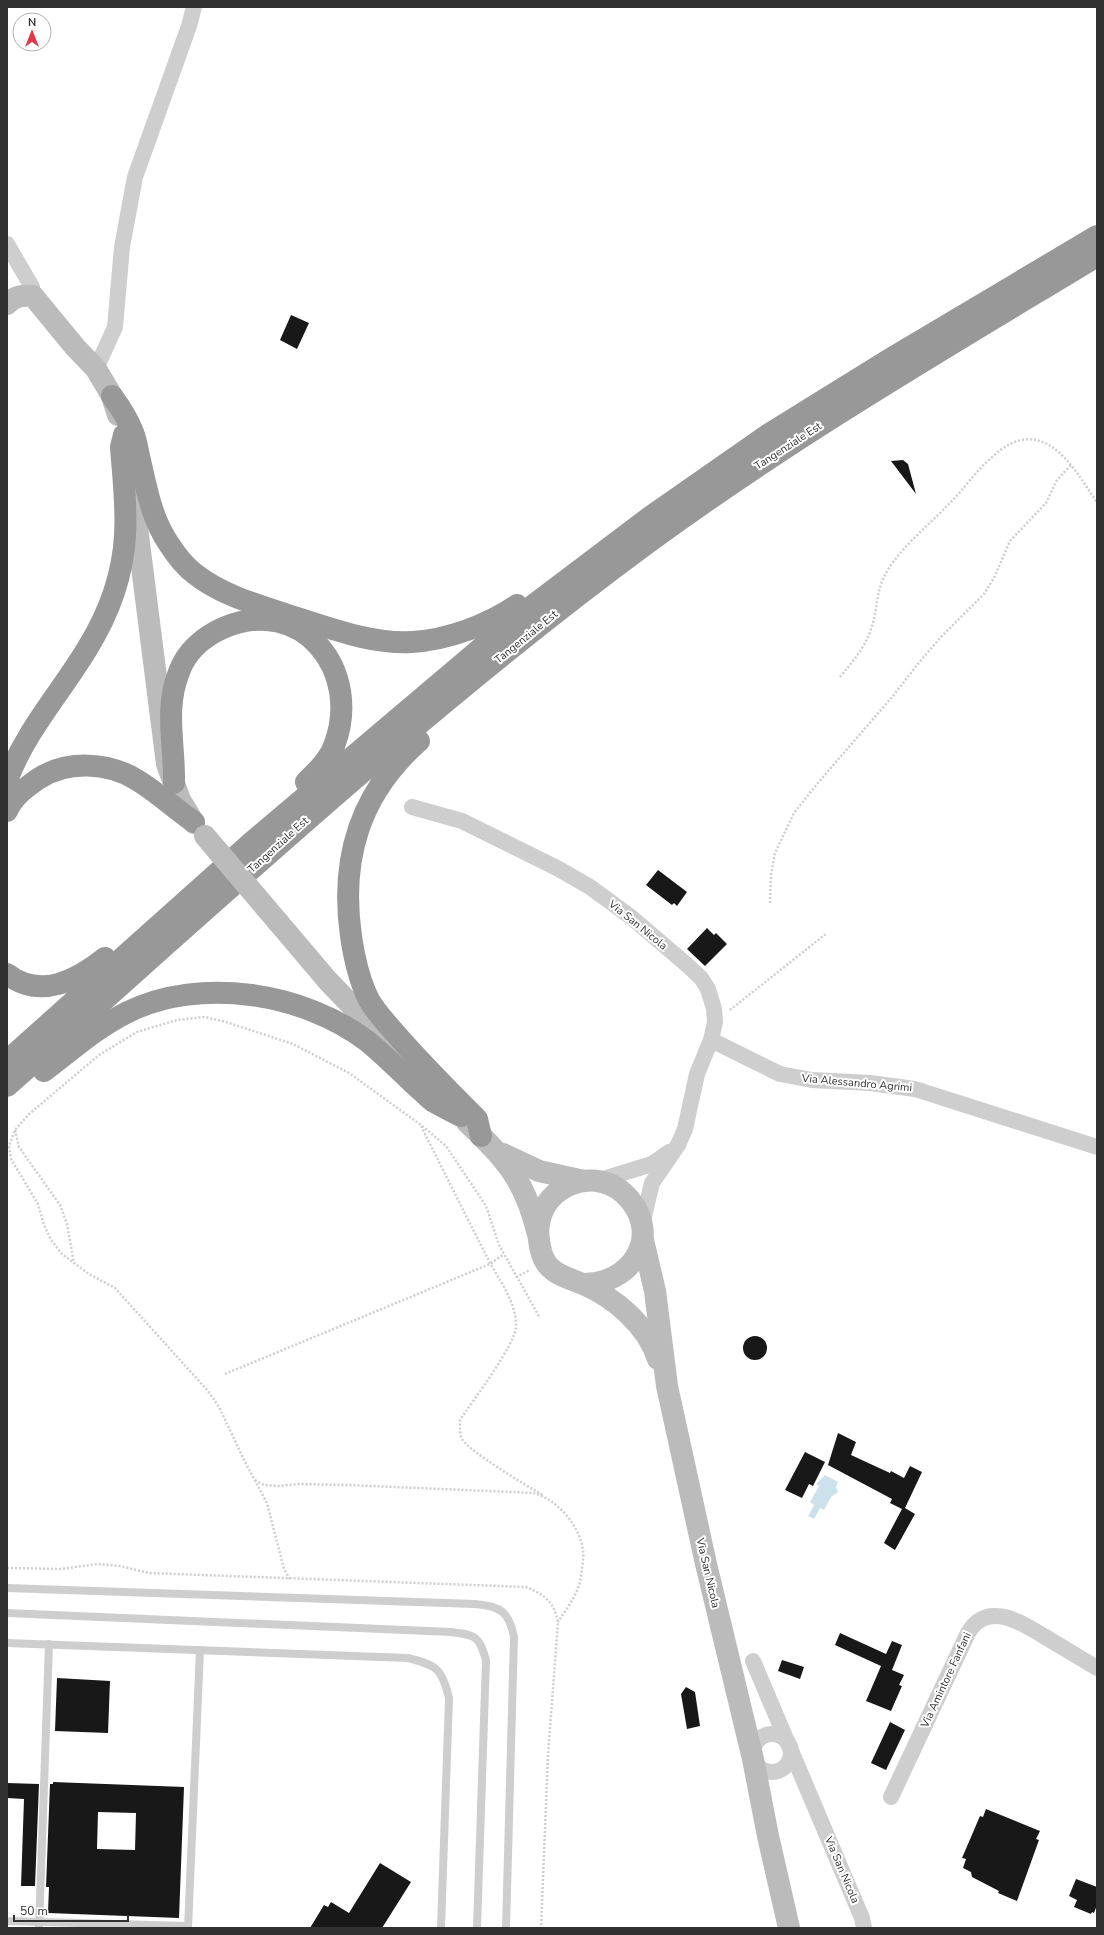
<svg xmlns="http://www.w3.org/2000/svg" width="1104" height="1935" viewBox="0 0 1104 1935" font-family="'Nunito Sans',sans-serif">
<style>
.water{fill:#cce1ec}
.building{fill:#181818;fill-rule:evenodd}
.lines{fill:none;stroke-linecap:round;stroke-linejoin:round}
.path{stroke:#cecece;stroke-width:2.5;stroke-dasharray:2 2;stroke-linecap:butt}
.lane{stroke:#cecece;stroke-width:8}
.street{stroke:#cecece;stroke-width:16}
.secondary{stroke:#bbb;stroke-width:22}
.highway{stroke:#989898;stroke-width:22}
.secondary-bridge{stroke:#bbb;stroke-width:22}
.labels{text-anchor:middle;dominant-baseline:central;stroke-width:4;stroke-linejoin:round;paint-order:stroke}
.street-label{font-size:11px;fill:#313131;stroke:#fff}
</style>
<rect width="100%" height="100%" fill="#fff"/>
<!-- water -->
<polygon class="water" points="825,1475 838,1482 836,1487 838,1492 831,1497 824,1510 820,1508 814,1519 808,1516 814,1505 810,1502 819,1486 816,1484"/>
<!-- building -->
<g class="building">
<polygon points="291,315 309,323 297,349 280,340"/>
<polygon points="903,460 908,464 916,494 891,461"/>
<polygon points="658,870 687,892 677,906 674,903 672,905 646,885"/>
<polygon points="707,928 714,935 716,933 727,944 705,966 687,949"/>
<circle cx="755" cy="1348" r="12"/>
<polygon points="838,1433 856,1442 851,1455 890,1473 891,1471 904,1478 910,1466 922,1472 905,1508 915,1514 895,1550 884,1543 902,1509 890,1503 892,1499 828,1465"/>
<polygon points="805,1452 825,1462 813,1486 809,1484 802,1498 785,1490"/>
<polygon points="840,1633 886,1654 892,1641 902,1645 892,1670 904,1675 899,1685 902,1686 891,1711 866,1701 881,1666 835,1645"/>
<polygon points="782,1660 804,1667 800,1679 778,1671"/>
<polygon points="57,1678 110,1681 108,1733 55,1731"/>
<polygon points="686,1687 695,1692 700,1726 687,1729 681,1694"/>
<polygon points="890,1722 905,1730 886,1770 871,1763"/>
<path d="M53,1782L184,1787L179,1918L48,1913L49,1887H46L50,1784H53ZM98,1812L136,1813L135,1850L97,1849Z"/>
<polygon points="7,1783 39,1784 35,1886 21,1886 24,1799 7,1798"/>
<polygon points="986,1809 1040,1831 1036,1839 1039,1840 1017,1901 998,1893 999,1891 972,1877 971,1872 963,1868 966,1859 962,1858 980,1816 983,1817"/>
<polygon points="380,1863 411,1882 382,1928 310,1928 324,1905 328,1907 331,1902 349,1913"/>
<polygon points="1076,1879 1097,1887 1097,1905 1094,1913 1092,1912 1091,1914 1074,1907 1077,1900 1069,1896"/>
</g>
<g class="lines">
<!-- path -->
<g class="path">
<path d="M840,677C852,662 865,648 871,629C877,613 876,595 883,579C895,552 928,526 949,504C964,489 976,471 992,457C1041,412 1071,462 1097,503"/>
<polyline points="770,903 771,875 775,853 794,813 817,784 893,696 917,665 940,638 984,594 994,578 1010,541 1046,503 1057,480 1071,465"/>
<polyline points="730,1010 827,933"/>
<path d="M421,1126C443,1170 465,1214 487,1257C497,1278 517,1301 516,1327C515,1345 472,1402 460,1420C460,1427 459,1433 462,1439C468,1451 529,1487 544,1496"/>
<polyline points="15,1130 19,1147 60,1205 67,1224 74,1264"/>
<polyline points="516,1277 530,1270"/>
<polyline points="225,1374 490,1264 504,1254"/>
<path d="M255,1480L264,1485L279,1486L298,1484L348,1485L534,1493C558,1500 580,1526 583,1551C584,1558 582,1569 581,1576C579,1593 567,1608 558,1622"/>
<path d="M7,1568L61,1569L98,1564L120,1566L149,1573L526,1587C545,1595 554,1602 558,1622L548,1755L541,1928"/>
<polyline points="290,1579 284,1569 267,1503 246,1464 219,1407 208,1391 115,1288 89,1274 62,1254 51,1240 44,1225 38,1204 11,1159 9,1146 15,1130 28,1115 99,1055 137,1032 177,1020 205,1017 226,1022 293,1044 349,1073 421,1125 446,1146 486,1206 499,1245 540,1318"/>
</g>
<!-- lane -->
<g class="lane">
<path d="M7,1588L475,1604C501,1606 509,1612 514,1637L506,1928"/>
<path d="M7,1613L451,1632C476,1635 479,1636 486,1660L477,1928"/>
<path d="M7,1643L408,1658C436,1665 442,1668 449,1698L441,1928"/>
<polyline points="7,1921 188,1926"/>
<polyline points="39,1928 49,1644"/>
<polyline points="188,1928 200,1650"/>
</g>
<!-- street -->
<g class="street">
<polyline points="7,244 32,287 33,296"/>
<polyline points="96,369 115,327 122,247 135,177 189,26 194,7"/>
<polyline points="412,807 462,821 557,868 590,887 631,917 686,964 701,978 708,989 714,1009 715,1022 711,1040 697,1074 685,1129 678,1145 652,1183 642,1225"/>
<polyline points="711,1040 780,1074 812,1080 870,1083 915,1089 1097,1147"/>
<polyline points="597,1181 652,1164 669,1152"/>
<polyline points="753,1661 862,1918 864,1928"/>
<circle cx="772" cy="1753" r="19"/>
<path d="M891,1797L968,1633C989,1597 1028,1627 1052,1641C1067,1650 1082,1659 1097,1668"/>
</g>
<!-- secondary -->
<g class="secondary">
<path d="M7,304C15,296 22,295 33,296L75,347L96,369L112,396L118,415"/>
<polyline points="132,488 167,764 180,800 194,823"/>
<polyline points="278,922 328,981 414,1070"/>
<path d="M467,1122C505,1159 524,1178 537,1231"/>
<polyline points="503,1154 539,1171 584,1181"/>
<polyline points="643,1240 655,1291 667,1386 706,1564 753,1759 768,1836 789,1928"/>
<path d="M583,1284C629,1285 662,1239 630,1200C597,1159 531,1188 539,1240C540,1247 541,1255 545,1261C553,1275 569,1278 583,1284C615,1298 647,1325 658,1359"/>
</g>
<!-- highway -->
<g class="highway">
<path d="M112,396C120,407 127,417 132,430C136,438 137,447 139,456C146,486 151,518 169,544C176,555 184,566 195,574C223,596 258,605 291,616C330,628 370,644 412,642C447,640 488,625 517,605"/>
<path d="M419,741C359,794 340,859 351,936C354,957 359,980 369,1000C376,1012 386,1023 395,1033C421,1063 449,1091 477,1119L481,1136"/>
<path d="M7,780C27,729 59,695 87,649C108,615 123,575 125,535C127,506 123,476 121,447L124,435"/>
<path d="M174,783C175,746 164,709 179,672C186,652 203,637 223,628C302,594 363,671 334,746C329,760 316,772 306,782"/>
<path d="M7,811C13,797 25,788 38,779C67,760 108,762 137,780C157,792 175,809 194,822"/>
<path d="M7,974C41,1000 77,980 105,958"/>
<polyline points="7,1061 251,843 519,616 650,517 769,434 890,359 1097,236"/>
<path d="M44,1071C72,1050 97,1027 128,1012C201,976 304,993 367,1041C384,1055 400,1071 416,1086C422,1091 428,1098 434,1102C443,1107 452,1112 461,1116"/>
<path d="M7,1086C217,901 423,708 649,542C792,437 945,348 1097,256"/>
</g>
<!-- secondary-bridge -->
<polyline class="secondary-bridge" points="205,836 278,922"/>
</g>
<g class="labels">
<!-- street labels -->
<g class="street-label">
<text transform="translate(788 446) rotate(-33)">Tangenziale Est</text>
<text transform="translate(526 637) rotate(-39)">Tangenziale Est</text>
<text transform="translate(278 845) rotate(-42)">Tangenziale Est</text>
<text transform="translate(638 925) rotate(39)">Via San Nicola</text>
<text transform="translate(857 1083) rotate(5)">Via Alessandro Agrimi</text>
<text transform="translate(708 1573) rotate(77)">Via San Nicola</text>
<text transform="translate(946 1680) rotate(-65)">Via Amintore Fanfani</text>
<text transform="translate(842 1870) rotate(67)">Via San Nicola</text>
</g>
</g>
<!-- border -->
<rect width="1104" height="1935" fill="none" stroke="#313131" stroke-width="16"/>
<!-- north arrow -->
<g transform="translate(32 32)"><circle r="19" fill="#ffffff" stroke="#adadad"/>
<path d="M0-3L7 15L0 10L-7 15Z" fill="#e1394c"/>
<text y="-6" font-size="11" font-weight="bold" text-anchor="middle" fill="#313131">N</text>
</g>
<!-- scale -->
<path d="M14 1915v6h114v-6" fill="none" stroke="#313131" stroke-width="2"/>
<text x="20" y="1915" font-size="12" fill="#313131" stroke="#ffffff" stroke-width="3" paint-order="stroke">50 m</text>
</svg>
